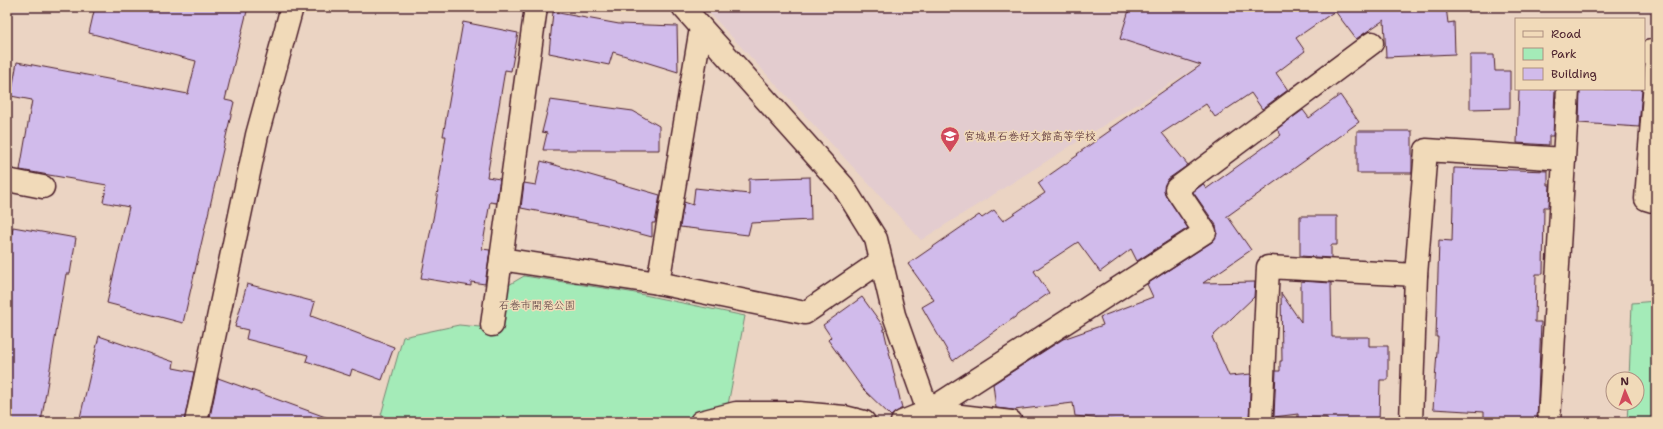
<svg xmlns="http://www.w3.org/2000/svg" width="1663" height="429" viewBox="0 0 1663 429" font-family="'Shantell Sans','Klee One',sans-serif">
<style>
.built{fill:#e3cccf}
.green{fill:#a4ebb8;stroke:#778572}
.building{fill:#d1bbeb;stroke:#4a1f2b}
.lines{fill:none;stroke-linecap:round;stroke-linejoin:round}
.minor-casing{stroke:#4a1f2b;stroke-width:25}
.minor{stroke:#f1dab9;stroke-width:22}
.labels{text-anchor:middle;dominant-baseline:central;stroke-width:3;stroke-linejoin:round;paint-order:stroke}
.poi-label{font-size:11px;fill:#4a1f2b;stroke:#f1dab9;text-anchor:start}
.park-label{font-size:11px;fill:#583e40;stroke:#f1dab9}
</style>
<rect width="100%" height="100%" fill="#ebd4c3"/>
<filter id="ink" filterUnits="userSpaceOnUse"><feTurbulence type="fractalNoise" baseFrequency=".025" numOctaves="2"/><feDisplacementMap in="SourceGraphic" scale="8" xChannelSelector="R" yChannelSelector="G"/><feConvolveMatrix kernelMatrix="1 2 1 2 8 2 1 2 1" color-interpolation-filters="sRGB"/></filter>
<g filter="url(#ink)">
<!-- built -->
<polygon class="built" points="704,7 1270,7 1273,14 1198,66 921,240"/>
<!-- green -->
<g class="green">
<polygon points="524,276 630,292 745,316 727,410 680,422 398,422 381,415 403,337 459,325 501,329 507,286"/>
<polygon points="1656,301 1656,422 1627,422 1628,403 1637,403 1637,379 1629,379 1632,303"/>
</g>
<!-- building -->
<g class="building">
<polygon points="95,7 248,7 225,100 234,102 183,323 107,303 129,207 103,202 107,185 20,170 32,100 11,96 17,62 188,94 196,61 89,33"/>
<polygon points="1130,7 1446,7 1448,23 1454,22 1455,54 1386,57 1384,20 1356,39 1335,11 1296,38 1305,51 1276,73 1288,90 1262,109 1251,93 1215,117 1206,104 1162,133 1188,165 1168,179 1164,190 1166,196 1188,228 1137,261 1131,249 1100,272 1078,242 1034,271 1049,293 953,361 922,307 934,300 908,264 979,215 982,218 994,210 1003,221 1045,193 1038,183 1078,155 1077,154 1111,130 1109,129 1201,65 1120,39"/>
<polygon points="553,12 619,24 677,26 678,72 613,52 609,65 549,53"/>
<polygon points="463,22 518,33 511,71 505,70 487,177 500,179 496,203 490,202 482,249 490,250 485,284 471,282 471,286 421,278 435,209 446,136 443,136"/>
<polygon points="1470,55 1494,55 1495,71 1510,71 1510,108 1470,109"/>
<polygon points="1519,89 1555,89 1553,136 1549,136 1549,145 1517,143"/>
<polygon points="1580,89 1642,89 1639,127 1579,123"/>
<polygon points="1340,95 1359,122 1226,217 1228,217 1251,250 1203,283 1255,282 1254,297 1212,337 1229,376 1251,374 1249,419 1223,422 1128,422 1075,416 1073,403 1014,410 996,408 993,384 1063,339 1103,325 1100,317 1153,297 1147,284 1212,242 1216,237 1217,232 1216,225 1193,192 1203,184 1206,189 1281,135 1277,129 1303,110 1309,118"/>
<polygon points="550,100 633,111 659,126 659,150 543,150 547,133 542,132"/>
<rect x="1357" y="131" width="55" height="42"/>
<polygon points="541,161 660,195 655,223 652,223 652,237 603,224 521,208 524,183 536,185"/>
<polygon points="1454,168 1548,171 1548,185 1550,185 1549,207 1544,207 1543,274 1536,274 1535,322 1541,322 1537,421 1484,419 1484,412 1433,409 1438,337 1436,337 1439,240 1452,241"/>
<polygon points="810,177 811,220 751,223 748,235 680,227 684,202 693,205 695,188 749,194 749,179"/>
<polygon points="1300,216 1337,216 1337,245 1331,245 1331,258 1300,256"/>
<polygon points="13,227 76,238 70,274 66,274 41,422 7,422 7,268"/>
<polygon points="1301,281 1331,283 1332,337 1369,337 1369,346 1388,346 1388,380 1380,380 1379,422 1327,422 1327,418 1298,418 1298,414 1274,417 1276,371 1280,371 1280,361 1282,361 1281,293 1301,322"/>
<polygon points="247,284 315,302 311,316 394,347 382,380 352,369 350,376 306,361 308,355 246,339 248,330 235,327"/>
<polygon points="862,297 883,326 902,408 891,416 863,389 828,340 831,337 823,325"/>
<polygon points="99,336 174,362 173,368 194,372 184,422 79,422"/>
<polygon points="218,378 331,419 331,422 209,422"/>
</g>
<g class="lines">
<!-- minor casing -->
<g class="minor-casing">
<g id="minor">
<polyline points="536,7 501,259 658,283 701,28"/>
<polyline points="683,7 843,186 876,239 894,315 932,422"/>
<polyline points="1644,53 1656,50"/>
<polyline points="1656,68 1646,199 1656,202"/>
<polyline points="7,180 43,187"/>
<polyline points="658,283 805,313 881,261"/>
<polyline points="492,325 501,259"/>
<polyline points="927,412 1011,422"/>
<polyline points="196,422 257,135 292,7"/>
<polyline points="701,422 736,413 799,413 844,417 864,422"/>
<polyline points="902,422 927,412 1205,232 1176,189 1372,43"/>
<polyline points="1261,422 1268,267 1416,275"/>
<polyline points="1411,422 1416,275 1426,150 1564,159"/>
<polyline points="1549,422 1568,89"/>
</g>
</g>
<!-- minor -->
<use href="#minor" class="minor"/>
</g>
</g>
<!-- icons -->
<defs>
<g id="school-pin" transform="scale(1)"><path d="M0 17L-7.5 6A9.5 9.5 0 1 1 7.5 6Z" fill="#d1495b" stroke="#f1dab9"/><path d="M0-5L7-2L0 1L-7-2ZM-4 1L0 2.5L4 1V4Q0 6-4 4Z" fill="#fff"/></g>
</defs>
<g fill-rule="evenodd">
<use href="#school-pin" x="950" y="136"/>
</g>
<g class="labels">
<!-- poi labels -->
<g class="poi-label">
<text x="964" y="136">宮城県石巻好文館高等学校</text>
</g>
<!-- park labels -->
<g class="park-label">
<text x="537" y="305">石巻市開発公園</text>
</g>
</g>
<!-- margin -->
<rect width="1663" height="429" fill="none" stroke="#f1dab9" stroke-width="24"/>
<rect x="12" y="12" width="1639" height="405" fill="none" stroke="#4a1f2b" stroke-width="1.5" filter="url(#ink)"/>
<!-- legend -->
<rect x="1515" y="18" width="130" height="72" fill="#f1dab9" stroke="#ae8f80"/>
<rect x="1523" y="31" width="20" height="6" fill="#f1dab9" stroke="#ae8f80"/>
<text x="1551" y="38" font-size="12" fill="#4a1f2b">Road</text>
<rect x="1523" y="48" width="20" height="12" fill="#a4ebb8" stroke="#ae8f80"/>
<text x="1551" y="58" font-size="12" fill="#4a1f2b">Park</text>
<rect x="1523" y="68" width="20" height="12" fill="#d1bbeb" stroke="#ae8f80"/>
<text x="1551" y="78" font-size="12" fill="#4a1f2b">Building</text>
<!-- north arrow -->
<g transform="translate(1625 391) rotate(358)"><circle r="19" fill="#f1dab9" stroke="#ae8f80"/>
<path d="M0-3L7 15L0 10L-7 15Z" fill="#d1495b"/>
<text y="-6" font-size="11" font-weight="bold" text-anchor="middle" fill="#4a1f2b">N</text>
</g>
</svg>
